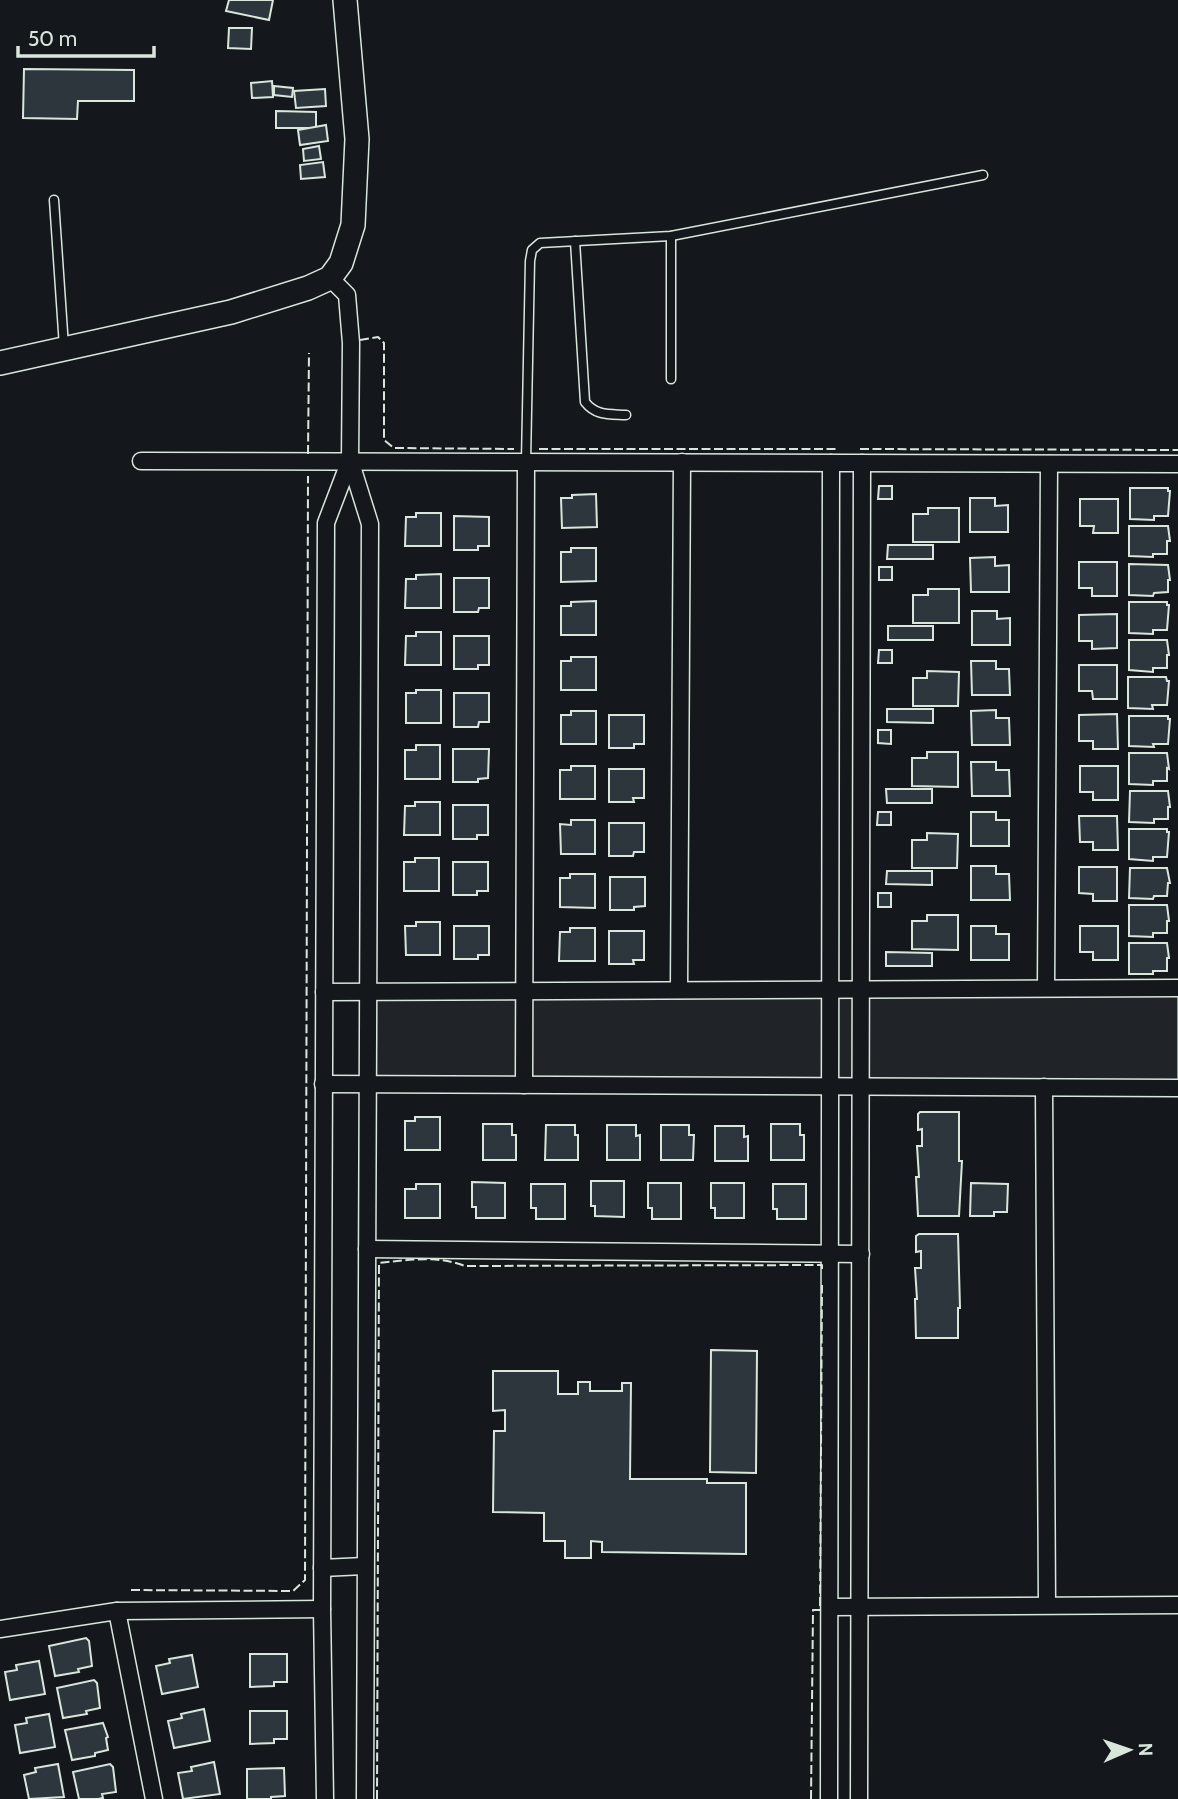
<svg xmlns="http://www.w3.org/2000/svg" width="1178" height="1799" viewBox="0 0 1178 1799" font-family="Cabin,sans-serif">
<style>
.green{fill:#202428;stroke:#939e99;stroke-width:2}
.building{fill:#2c363c;stroke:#d8e6dc;stroke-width:2}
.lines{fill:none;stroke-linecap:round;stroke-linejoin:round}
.lane-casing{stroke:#d8e6dc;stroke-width:11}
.street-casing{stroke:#d8e6dc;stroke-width:19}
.secondary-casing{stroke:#d8e6dc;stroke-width:26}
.lane{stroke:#14181c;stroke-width:8}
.street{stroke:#14181c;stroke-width:16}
.secondary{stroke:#14181c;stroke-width:23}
.fence{stroke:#d8e6dc;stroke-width:2;stroke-dasharray:9 3.5;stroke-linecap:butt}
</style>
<rect width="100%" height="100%" fill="#14181c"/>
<!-- green -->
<polygon class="green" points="1178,988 1178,1088 366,1084 366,992"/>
<!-- building -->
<g class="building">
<polygon points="229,0 273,0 269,20 226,11"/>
<polygon points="229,28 252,28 251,49 228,48"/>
<polygon points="24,69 134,70 134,101 78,101 77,119 23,118"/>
<polygon points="272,81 273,97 252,98 251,83"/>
<polygon points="274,86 293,88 292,97 274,95"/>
<polygon points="325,89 326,106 296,108 294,91"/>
<polygon points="276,111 316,112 316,128 276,128"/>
<polygon points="326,125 328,141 300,145 298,130"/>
<polygon points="319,146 321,159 304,161 303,149"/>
<polygon points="323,162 325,177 301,179 300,165"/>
<polygon points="879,486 892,486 892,499 878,499"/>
<polygon points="1130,488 1168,488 1168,491 1170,491 1168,516 1154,516 1154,520 1130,519"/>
<polygon points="596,494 597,527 562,528 561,498 572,498 572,495"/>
<polygon points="970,498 995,498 995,506 1008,505 1008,532 970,532"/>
<polygon points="1080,499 1118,499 1118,533 1093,533 1094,526 1080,526"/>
<polygon points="928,508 959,508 959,542 913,542 913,514 928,514"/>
<polygon points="416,513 441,513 441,546 405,546 406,517 416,517"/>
<polygon points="454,516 489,517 489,546 478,546 478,550 454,550"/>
<polygon points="1129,526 1168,526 1170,541 1167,541 1167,554 1153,554 1153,557 1129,556"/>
<polygon points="888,545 933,545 933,559 887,559"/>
<polygon points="571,548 596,548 596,581 561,582 561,552 571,552"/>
<polygon points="995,557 995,566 1009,565 1009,592 971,592 970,558"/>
<polygon points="1079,562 1117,562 1117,596 1092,596 1092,588 1079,588"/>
<polygon points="1129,564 1168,565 1170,580 1168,580 1168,592 1154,593 1153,596 1129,595"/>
<rect x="879" y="567" width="13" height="13"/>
<polygon points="441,574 441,608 405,608 406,579 416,579 416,575"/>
<polygon points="454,578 489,578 489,608 479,608 478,612 454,612"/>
<polygon points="928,589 959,589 959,623 913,623 913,595 928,595"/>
<polygon points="596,601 596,635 561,635 561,606 571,606 571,602"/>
<polygon points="1129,602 1167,602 1167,605 1169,605 1167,630 1153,630 1153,634 1129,633"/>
<polygon points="972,611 997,611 997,619 1010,618 1010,645 972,645"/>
<polygon points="1117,614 1117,648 1092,649 1092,641 1079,641 1079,615"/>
<rect x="888" y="626" width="45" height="14"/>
<polygon points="416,632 441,632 441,665 405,665 406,636 416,636"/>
<polygon points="454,636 489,636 489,665 478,665 478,669 454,669"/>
<polygon points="1129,640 1167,640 1169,655 1167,655 1167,668 1153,668 1153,672 1129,670"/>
<polygon points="879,650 892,650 892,663 878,663"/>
<polygon points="571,657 596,657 596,690 561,690 561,661 571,661"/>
<polygon points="971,661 996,661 996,669 1009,669 1010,695 972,695"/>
<polygon points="1079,665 1117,665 1117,699 1093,699 1092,691 1079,691"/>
<polygon points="927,671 959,672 958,706 913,706 913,678 927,678"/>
<polygon points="1128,677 1166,677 1167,681 1169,681 1167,705 1152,705 1153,709 1128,708"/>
<polygon points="416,690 441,690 441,723 406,723 406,693 416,693"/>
<polygon points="454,693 489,693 489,722 479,722 478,727 454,727"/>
<polygon points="887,709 933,709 933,723 887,722"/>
<polygon points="996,710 996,718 1009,718 1010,745 972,745 971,711"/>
<polygon points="571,711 596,711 596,744 561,744 561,715 571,715"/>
<polygon points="1117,714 1118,749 1093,749 1093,741 1079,741 1079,715"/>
<polygon points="609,715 644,715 644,744 634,744 634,748 609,748"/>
<polygon points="1129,716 1168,716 1168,719 1170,719 1168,744 1153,744 1154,747 1129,746"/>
<polygon points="878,730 891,730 891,744 878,743"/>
<polygon points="416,745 440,745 440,779 405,779 405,750 416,750"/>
<polygon points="453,749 489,749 488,778 478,779 478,782 453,782"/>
<polygon points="927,752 958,752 958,787 912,786 912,758 927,758"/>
<polygon points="1129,753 1167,753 1169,769 1167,768 1167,781 1153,781 1153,785 1129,784"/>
<polygon points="971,762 996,762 996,770 1009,770 1010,796 972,796"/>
<polygon points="571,766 595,766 595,799 560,799 560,770 571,770"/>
<polygon points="1080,766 1118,766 1118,800 1093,800 1093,792 1080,792"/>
<polygon points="609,769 644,769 644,798 633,798 634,802 609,802"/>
<polygon points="886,789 932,789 932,803 887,803"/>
<polygon points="1130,791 1168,791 1170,807 1168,807 1168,819 1154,819 1154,823 1129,822"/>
<polygon points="415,802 440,802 440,835 404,835 405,806 415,806"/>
<polygon points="453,805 488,805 488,835 477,835 477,839 453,839"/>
<polygon points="878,812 891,812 891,825 877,825"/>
<polygon points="971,812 996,812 996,820 1009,820 1009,846 971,846"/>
<polygon points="1079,816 1117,816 1118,850 1093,850 1093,842 1080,842"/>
<polygon points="571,820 595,820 595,854 561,854 560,824 571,825"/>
<polygon points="609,823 644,823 644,852 634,852 633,856 609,856"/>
<polygon points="1129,829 1167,829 1167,832 1169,832 1167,857 1153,857 1153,861 1129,859"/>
<polygon points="927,833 958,834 957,868 912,868 912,840 927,840"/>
<polygon points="415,858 439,858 439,891 404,891 404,862 415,862"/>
<polygon points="453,862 488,862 488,891 477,891 477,895 453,895"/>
<polygon points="971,866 996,866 996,874 1009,874 1010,900 971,900"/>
<polygon points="1079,867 1117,867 1117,901 1093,901 1093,894 1079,893"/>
<polygon points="1130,868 1167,868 1170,883 1168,883 1167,896 1154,896 1153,899 1129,898"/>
<polygon points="887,871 932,871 932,885 886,884"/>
<polygon points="570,874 595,874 595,908 560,907 560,878 570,878"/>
<polygon points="610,877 645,877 645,906 634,907 634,910 610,910"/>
<rect x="878" y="893" width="13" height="14"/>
<polygon points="1129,905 1167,905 1169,921 1167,921 1167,933 1153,933 1153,937 1129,936"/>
<polygon points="927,915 958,915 958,950 912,949 912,921 927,921"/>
<polygon points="416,922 440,922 440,955 406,955 405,926 416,926"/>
<polygon points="454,926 489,926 489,955 478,955 478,959 454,959"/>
<polygon points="971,926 996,926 996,934 1009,934 1009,960 971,960"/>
<polygon points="1080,926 1118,926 1118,960 1093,960 1093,952 1080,952"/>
<polygon points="570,928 595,928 595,961 559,961 560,932 570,932"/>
<polygon points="609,931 644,931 644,960 633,960 634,964 609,964"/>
<polygon points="1129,943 1167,943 1169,958 1167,958 1167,971 1153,971 1153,974 1129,974"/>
<polygon points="886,952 932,953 932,966 886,966"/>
<polygon points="920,1112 959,1112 959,1161 962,1161 959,1216 918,1216 916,1177 919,1177 917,1146 922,1146 922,1129 918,1130 918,1114"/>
<polygon points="415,1117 440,1117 440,1150 405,1150 405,1121 415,1121"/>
<polygon points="483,1124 512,1124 512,1135 516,1135 516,1160 483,1160"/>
<polygon points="771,1124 800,1124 800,1135 804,1135 804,1160 771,1160"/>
<polygon points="546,1125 575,1125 575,1135 578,1135 578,1160 545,1160"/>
<polygon points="607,1125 636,1125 636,1136 640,1135 640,1160 607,1160"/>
<polygon points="661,1125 689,1125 689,1135 694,1135 693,1160 661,1160"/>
<polygon points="715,1126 744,1126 744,1137 748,1136 748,1161 715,1161"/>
<polygon points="591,1181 624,1181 624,1217 595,1216 595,1206 591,1206"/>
<polygon points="472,1182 505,1183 505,1218 476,1218 476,1207 472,1207"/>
<polygon points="648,1183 681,1183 681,1219 652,1219 652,1208 648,1208"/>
<polygon points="711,1183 744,1183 744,1218 715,1218 715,1208 711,1208"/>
<polygon points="971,1183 1008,1184 1007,1212 994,1212 994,1216 970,1216"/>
<polygon points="416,1184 440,1184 440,1218 405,1218 405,1189 416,1189"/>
<polygon points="531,1184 565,1184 565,1219 536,1219 536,1208 531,1208"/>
<polygon points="773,1184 806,1184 806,1219 777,1219 777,1209 773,1209"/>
<polygon points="919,1234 958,1234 960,1308 958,1308 958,1338 916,1338 915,1299 917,1299 915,1268 921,1268 921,1251 916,1252 916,1236"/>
<polygon points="711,1350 757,1351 756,1473 710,1472"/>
<polygon points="493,1371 558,1371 558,1394 578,1394 578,1382 590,1382 590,1391 622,1391 622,1383 631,1383 630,1479 707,1479 707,1483 746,1483 746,1554 602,1552 602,1542 591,1541 591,1558 565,1558 565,1541 544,1541 544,1513 493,1512 494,1431 505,1431 505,1410 493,1411"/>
<polygon points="86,1638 89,1641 92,1666 78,1669 79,1672 55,1676 49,1646"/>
<polygon points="250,1654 287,1654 287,1682 274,1682 274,1686 250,1687"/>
<polygon points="192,1655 198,1687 162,1694 156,1666 170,1663 169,1659"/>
<polygon points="39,1661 45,1694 10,1700 5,1672 17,1670 16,1665"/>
<polygon points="94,1680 97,1683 100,1708 86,1711 87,1714 63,1718 57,1688"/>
<polygon points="204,1709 210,1741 174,1748 168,1721 182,1718 181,1714"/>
<polygon points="250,1711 287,1711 287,1739 274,1739 274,1743 250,1744"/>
<polygon points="49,1714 55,1747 20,1753 15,1725 27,1723 26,1718"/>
<polygon points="103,1723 108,1737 106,1738 108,1750 95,1753 95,1756 72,1760 65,1730"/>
<polygon points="214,1762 220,1794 183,1799 178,1773 192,1771 191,1767"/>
<polygon points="58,1764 64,1797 29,1799 24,1775 36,1772 35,1768"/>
<polygon points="110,1764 113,1767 116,1792 102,1794 103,1798 98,1799 79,1799 73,1772"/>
<polygon points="284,1768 285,1796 271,1797 271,1799 247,1799 247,1769"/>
</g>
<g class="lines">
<!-- lane casing -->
<g class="lane-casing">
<g id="lane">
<polyline points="54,200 64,347"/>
<path d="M575,241L585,402C596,416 609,414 626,415"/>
<polyline points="671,379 671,236"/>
<polyline points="526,461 530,261 532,250 540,243 671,236 983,175"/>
</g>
</g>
<!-- street casing -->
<g class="street-casing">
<g id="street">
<polyline points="330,278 347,295 351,343 350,460 370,524 365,1799"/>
<polyline points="141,461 1178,464"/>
<polyline points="1046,988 1049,464"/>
<polyline points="679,990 682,462"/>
<polyline points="324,992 1178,988"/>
<polyline points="323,1084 1178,1088"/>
<polyline points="524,1085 526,461"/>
<polyline points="1044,1087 1047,1605"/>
<polyline points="367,1249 861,1254"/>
<polyline points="322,1568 364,1566"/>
<polyline points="830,1607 1178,1605"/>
<polyline points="117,1611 154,1799"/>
<polyline points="0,1629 117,1611 322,1609"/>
<polyline points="325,1799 322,1609 326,523 350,460"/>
<polyline points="829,1799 831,463"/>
<polyline points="859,1799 862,463"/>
</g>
</g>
<!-- secondary casing -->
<g class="secondary-casing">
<polyline id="secondary" points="0,363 231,312 308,288 330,278 341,263 353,225 357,139 345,0"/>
</g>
<!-- lane -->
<use href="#lane" class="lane"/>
<!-- street -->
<use href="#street" class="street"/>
<!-- secondary -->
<use href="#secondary" class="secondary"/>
<!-- fence -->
<g class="fence">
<polyline points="360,340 378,337 384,343 384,440 394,448 514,449"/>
<polyline points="539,449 836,449"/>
<polyline points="860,449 1178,450"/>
<polyline points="308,454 309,353"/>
<polyline points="131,1590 293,1591 305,1580 308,476"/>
<path d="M377,1799L379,1263C408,1260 437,1255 465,1266L822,1265V1271"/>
<polyline points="811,1799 813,1610 820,1610 822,1285"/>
</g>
</g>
<!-- north arrow -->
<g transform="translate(1129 1750) rotate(88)" stroke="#14181c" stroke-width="5" paint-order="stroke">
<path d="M0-5L12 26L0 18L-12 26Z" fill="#d8e6dc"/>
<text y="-10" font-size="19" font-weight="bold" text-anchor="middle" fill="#d8e6dc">N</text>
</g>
<!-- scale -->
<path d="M18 46v10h136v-10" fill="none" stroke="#d8e6dc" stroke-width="3.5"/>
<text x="28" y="46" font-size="21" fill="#d8e6dc" stroke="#14181c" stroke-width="5" paint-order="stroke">50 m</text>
</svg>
